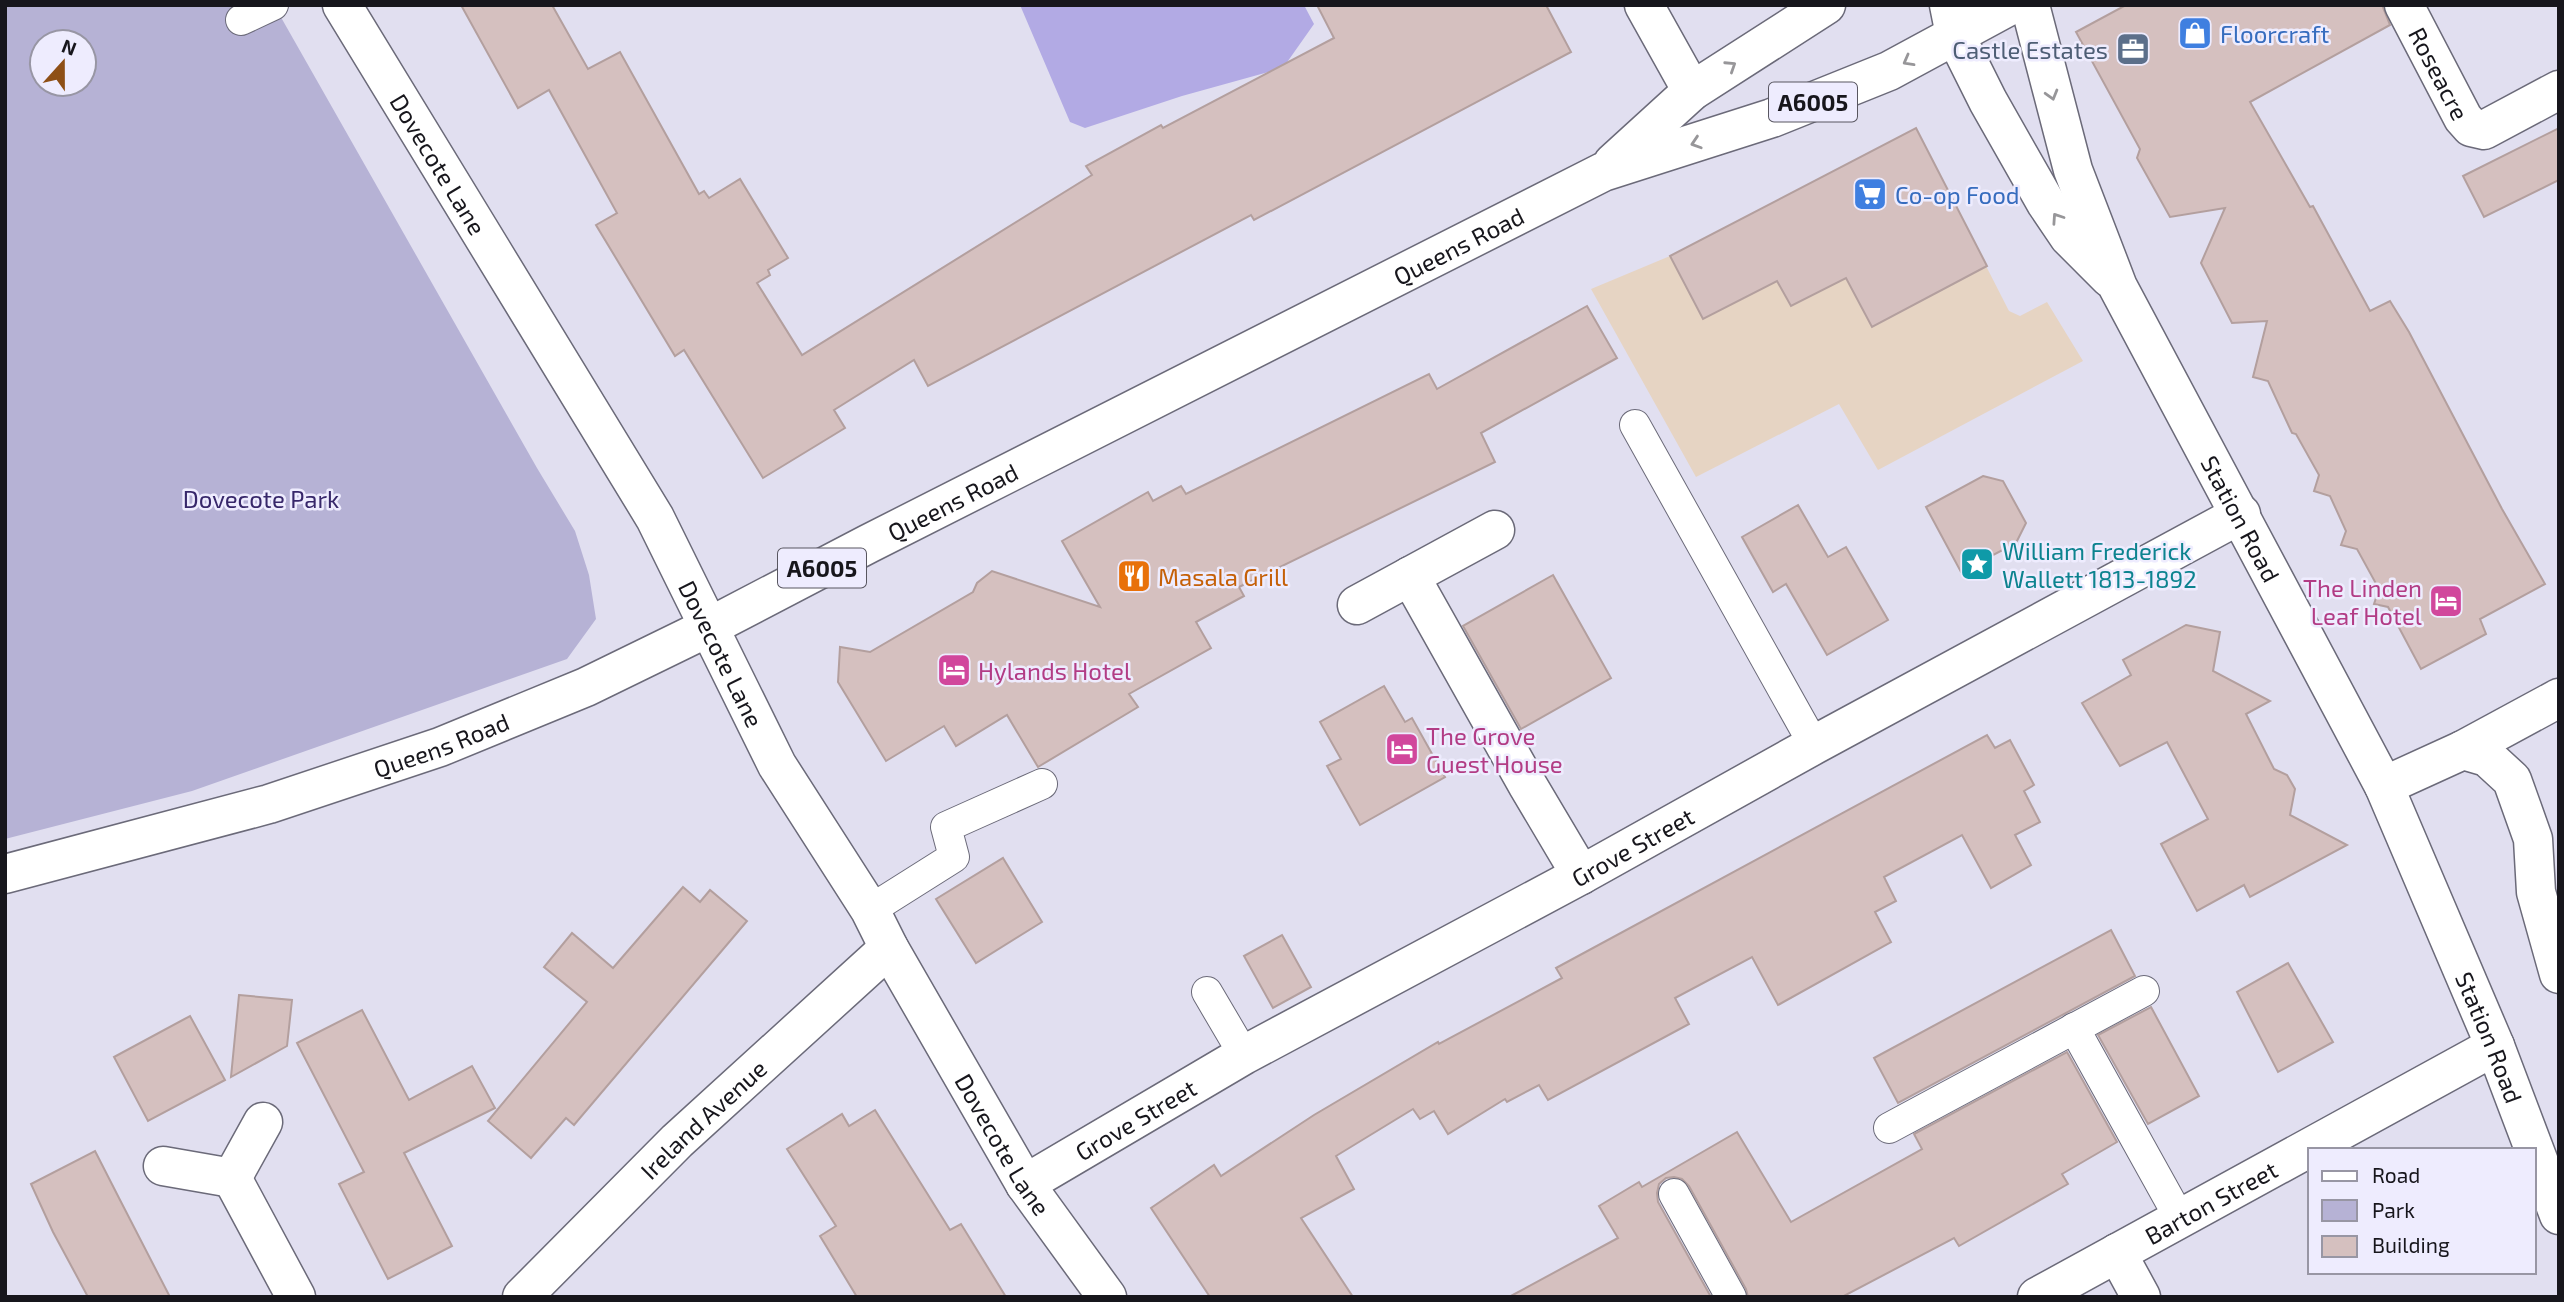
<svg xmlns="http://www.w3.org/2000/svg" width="2564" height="1302" viewBox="0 0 2564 1302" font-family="'Exo 2',sans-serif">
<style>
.commercial{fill:#e6d4c3}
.green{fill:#b6b2d5;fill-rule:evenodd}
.forest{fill:#b2aae4}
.building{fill:#d5c0bf;stroke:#b39f9e;stroke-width:2}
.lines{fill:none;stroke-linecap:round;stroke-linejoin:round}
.lane-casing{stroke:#6b6a79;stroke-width:32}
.street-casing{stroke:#6b6a79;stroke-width:41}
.secondary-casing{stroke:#6b6a79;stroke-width:41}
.primary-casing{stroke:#6b6a79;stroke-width:41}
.lane{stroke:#fff;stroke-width:30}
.street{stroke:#fff;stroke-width:38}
.secondary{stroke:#fff;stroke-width:38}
.primary{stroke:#fff;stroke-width:38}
.oneway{stroke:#979699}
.labels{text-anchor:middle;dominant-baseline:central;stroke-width:5;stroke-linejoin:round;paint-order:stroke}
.shield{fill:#eeecfe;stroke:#585660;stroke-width:2}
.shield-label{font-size:23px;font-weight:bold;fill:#17161c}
.shop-label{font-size:24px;fill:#366cbe;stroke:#eeecfe;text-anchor:start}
.service-label{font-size:24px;fill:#4e5e75;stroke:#eeecfe;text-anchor:end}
.street-label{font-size:24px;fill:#17161c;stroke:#eeecfe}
.park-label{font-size:24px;fill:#37276a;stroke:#eeecfe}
.culture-label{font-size:24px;fill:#0d838f;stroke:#eeecfe;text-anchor:start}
.food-label{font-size:24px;fill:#c56008;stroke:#eeecfe;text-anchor:start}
.hotel-label{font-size:24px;fill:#b23c85;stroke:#eeecfe;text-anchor:start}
</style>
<rect width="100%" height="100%" fill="#e1dff0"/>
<!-- commercial -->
<polygon class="commercial" points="1916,129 2009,311 2020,316 2047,302 2083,361 1878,470 1839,404 1696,477 1591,289 1670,256"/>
<!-- green -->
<path class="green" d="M5,5H274L537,468L575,531L589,575L596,619L567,659L192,791L5,839ZM42,42H84V84H42Z"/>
<!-- forest -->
<polygon class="forest" points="1020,5 1304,5 1314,24 1283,68 1182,96 1085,128 1070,122"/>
<!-- building -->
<g class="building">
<polygon points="461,5 552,5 588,69 620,52 699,194 704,191 709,198 740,179 788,258 768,270 770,275 757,283 802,355 1092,175 1086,166 1161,125 1163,128 1334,38 1317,5 1546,5 1571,52 1254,220 1251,215 928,386 914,360 834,410 845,428 763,478 684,350 675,356 596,225 617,213 549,90 518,108"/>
<polygon points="2126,5 2382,5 2390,25 2250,102 2310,207 2313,206 2370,311 2390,301 2409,332 2502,509 2545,584 2480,619 2486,634 2421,669 2388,607 2374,604 2379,589 2357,549 2341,545 2346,531 2330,496 2314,491 2319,475 2296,434 2292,433 2268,381 2253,377 2267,321 2232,323 2201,263 2225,208 2170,217 2137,158 2140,149 2076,32"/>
<polygon points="1916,128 1987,266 1872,327 1846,278 1791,306 1777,281 1703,319 1670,256"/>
<polygon points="2559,128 2559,180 2484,217 2463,176"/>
<polygon points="1587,306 1617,358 1481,433 1495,462 1239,587 1244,596 1196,622 1211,648 1129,694 1138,707 1038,767 1007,715 956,746 944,726 886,761 838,682 840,647 870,652 973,592 977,583 992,571 1100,607 1062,541 1148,492 1153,501 1181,486 1186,494 1429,374 1437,389"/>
<polygon points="1983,476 2003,481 2026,523 2016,543 1961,572 1926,507"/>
<polygon points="1798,505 1828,557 1846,547 1888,620 1827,655 1786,584 1773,592 1742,537"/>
<polygon points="1553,575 1611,678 1521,729 1463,626"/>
<polygon points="2186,625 2220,632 2213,671 2270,701 2246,714 2274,769 2287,775 2295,789 2290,815 2347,845 2250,897 2244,885 2197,911 2161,844 2208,819 2167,742 2120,766 2082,703 2131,675 2123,660"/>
<polygon points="1384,686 1405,722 1412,718 1445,777 1360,825 1327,766 1341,759 1320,722"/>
<polygon points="1987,735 1995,748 2010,740 2034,785 2024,791 2040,822 2015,835 2031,865 1991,888 1962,835 1884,877 1896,901 1875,912 1891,942 1778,1005 1752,957 1675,998 1689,1024 1548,1100 1539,1085 1507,1102 1505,1099 1448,1134 1434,1111 1420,1119 1413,1109 1336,1156 1354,1189 1301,1218 1353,1297 1210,1297 1151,1208 1214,1165 1221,1176 1314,1115 1438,1042 1439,1044 1562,978 1556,968"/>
<polygon points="1003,858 1042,922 976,963 936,899"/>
<polygon points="683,887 700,902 710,890 747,921 574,1125 566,1118 531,1158 488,1121 587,1002 544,967 572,933 613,968"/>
<polygon points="2111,930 2135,976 1898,1103 1874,1058"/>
<polygon points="1282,935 1311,987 1273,1008 1244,956"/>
<polygon points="2288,963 2333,1042 2278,1072 2237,992"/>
<polygon points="239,995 292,1000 287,1046 231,1077"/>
<polygon points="2151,1007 2199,1096 2148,1124 2098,1035"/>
<polygon points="362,1010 409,1100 472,1066 495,1108 404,1153 452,1246 388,1279 339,1184 364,1172 297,1043"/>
<polygon points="190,1016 225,1080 148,1121 114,1057"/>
<polygon points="2067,1052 2117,1142 2062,1174 2068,1184 1959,1246 1954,1238 1842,1297 1748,1297 1746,1289 1689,1186 1682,1179 1674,1177 1666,1178 1659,1184 1657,1193 1658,1202 1711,1297 1509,1297 1618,1238 1599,1206 1639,1182 1642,1187 1737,1132 1791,1222 1922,1149 1914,1134"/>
<polygon points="875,1110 950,1230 961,1224 1006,1297 857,1297 820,1236 836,1226 787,1149 842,1114 849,1126"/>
<polygon points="95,1151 119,1198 170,1297 88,1297 53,1232 31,1184"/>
</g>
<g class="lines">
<!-- lane casing -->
<g class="lane-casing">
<g id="lane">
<polyline points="241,20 273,5"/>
<polyline points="1635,425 1814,745"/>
<polyline points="870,910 954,857 946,827 1042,784"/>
<polyline points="1207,992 1244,1055"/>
<polyline points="2074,1028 2179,1217"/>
<polyline points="1889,1128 2144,991"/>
<polyline points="1674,1194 1731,1297"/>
</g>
</g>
<!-- street casing -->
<g class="street-casing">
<g id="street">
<path id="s1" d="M342,5L655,518L777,765L870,910L889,948L1025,1184L1107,1297"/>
<polyline points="1644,5 1692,91"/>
<path id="s2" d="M2404,5L2463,118L2471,127L2484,130L2559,90"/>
<polyline points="1410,576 1527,784 1581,875"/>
<polyline points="1357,605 1495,530"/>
<polyline points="2463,750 2559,698"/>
<polyline points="163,1166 232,1178 263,1122"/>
<polyline points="232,1178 296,1297"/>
<path id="s3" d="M1025,1184L1244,1055L1581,875L1814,745L2241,514"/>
<polyline points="2117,1253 2141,1297"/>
<path id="s4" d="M522,1297L677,1141L889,948"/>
<path id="s5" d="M2037,1297L2495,1046"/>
</g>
</g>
<!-- secondary casing -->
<g class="secondary-casing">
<g id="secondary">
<polyline points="1949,5 1955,35 1988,101 2046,203 2069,237 2110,278"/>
<path id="s6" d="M2030,5L2073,170L2118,287L2384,786L2495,1046L2559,1215"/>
<polyline points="2384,786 2463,750 2487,757 2512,780 2533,839 2536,892 2559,974"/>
</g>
</g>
<!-- primary casing -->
<g class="primary-casing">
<g id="primary">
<polyline points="1613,163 1692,91 1826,5"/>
<path id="s7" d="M5,874L269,804L440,747L586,687L709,627L868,544L1603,172L1772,118L1889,71L2011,5"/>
</g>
</g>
<!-- lane -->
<use href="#lane" class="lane"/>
<!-- street -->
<use href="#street" class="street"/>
<!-- secondary -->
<use href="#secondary" class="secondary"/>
<!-- primary -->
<use href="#primary" class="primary"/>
</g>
<!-- one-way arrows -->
<defs><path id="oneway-chevron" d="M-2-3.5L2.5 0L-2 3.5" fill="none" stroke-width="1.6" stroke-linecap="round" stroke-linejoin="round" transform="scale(1.75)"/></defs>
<g class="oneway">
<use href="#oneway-chevron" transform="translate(1908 61) rotate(151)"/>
<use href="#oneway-chevron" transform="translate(1731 66) rotate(-33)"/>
<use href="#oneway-chevron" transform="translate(2052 95) rotate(74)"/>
<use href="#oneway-chevron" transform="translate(1696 143) rotate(162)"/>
<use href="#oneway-chevron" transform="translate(2057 218) rotate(-124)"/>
</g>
<!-- icons -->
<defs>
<g id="shop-square" transform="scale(1.75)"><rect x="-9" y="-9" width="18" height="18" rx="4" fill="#3f7fe0" stroke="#eeecfe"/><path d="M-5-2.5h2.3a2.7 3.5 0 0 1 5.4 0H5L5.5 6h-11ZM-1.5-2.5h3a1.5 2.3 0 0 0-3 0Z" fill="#fff"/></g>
<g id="office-square" transform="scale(1.75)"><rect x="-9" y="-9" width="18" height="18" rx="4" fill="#5c6f8a" stroke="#eeecfe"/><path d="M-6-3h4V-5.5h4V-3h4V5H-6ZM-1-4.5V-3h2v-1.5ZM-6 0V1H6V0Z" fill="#fff"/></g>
<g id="supermarket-square" transform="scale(1.75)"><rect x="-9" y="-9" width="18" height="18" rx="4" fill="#3f7fe0" stroke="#eeecfe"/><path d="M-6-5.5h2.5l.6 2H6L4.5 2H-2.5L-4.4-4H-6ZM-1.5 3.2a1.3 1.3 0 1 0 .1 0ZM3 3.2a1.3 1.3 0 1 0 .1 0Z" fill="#fff"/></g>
<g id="sight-square" transform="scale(1.75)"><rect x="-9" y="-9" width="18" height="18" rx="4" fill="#0f9aa8" stroke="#eeecfe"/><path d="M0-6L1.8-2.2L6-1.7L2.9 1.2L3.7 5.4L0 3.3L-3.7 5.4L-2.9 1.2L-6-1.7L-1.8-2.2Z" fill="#fff"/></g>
<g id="restaurant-square" transform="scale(1.75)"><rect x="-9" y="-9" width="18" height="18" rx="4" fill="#e8710a" stroke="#eeecfe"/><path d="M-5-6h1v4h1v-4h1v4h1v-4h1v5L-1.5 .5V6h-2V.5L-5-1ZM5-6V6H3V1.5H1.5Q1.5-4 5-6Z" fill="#fff"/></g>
<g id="hotel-square" transform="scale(1.75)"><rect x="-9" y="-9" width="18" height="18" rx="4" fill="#d1479c" stroke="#eeecfe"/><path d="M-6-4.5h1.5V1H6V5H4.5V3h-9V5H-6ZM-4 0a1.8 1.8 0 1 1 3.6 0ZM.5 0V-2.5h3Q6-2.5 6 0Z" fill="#fff"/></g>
</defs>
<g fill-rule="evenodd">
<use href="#shop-square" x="2195" y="33"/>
<use href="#office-square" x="2133" y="49"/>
<use href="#supermarket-square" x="1870" y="194"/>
<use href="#sight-square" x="1977" y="564"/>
<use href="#restaurant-square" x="1134" y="576"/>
<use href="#hotel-square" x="2446" y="601"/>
<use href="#hotel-square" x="954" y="670"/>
<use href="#hotel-square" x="1402" y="749"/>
</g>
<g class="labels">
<!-- shield labels -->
<g class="shield">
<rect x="1769" y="82.5" width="88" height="39" rx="5"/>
<rect x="778" y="548.5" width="88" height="39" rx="5"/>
</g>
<g class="shield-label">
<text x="1813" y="102">A6005</text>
<text x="822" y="568">A6005</text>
</g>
<!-- shop labels -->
<g class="shop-label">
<text x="2220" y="33">Floorcraft</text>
<text x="1895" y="194">Co-op Food</text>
</g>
<!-- service labels -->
<g class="service-label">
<text x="2108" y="49">Castle Estates</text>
</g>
<!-- street labels -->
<g class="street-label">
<text stroke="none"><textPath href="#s2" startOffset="77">Roseacre</textPath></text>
<text stroke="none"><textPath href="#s1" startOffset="186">Dovecote Lane</textPath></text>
<text stroke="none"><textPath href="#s7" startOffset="1589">Queens Road</textPath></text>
<text stroke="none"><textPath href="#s7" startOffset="1022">Queens Road</textPath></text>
<text stroke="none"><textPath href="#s6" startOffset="558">Station Road</textPath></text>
<text stroke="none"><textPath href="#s1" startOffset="752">Dovecote Lane</textPath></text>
<text stroke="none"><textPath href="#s7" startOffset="455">Queens Road</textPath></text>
<text stroke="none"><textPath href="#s3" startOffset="695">Grove Street</textPath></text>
<text stroke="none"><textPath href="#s6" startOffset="1134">Station Road</textPath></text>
<text stroke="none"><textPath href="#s3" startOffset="128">Grove Street</textPath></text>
<text stroke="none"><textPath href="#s4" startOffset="254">Ireland Avenue</textPath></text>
<text stroke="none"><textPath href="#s1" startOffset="1318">Dovecote Lane</textPath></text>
<text stroke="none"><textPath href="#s5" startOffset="198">Barton Street</textPath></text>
</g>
<!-- park labels -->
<g class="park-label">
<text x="261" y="498">Dovecote Park</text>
</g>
<!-- culture labels -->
<g class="culture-label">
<text x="2002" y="550">William Frederick<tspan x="2002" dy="28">Wallett 1813-1892</tspan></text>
</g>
<!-- food labels -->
<g class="food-label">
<text x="1158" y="576">Masala Grill</text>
</g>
<!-- hotel labels -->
<g class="hotel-label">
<text x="2422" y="587" text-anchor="end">The Linden<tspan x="2422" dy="28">Leaf Hotel</tspan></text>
<text x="978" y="670">Hylands Hotel</text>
<text x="1426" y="735">The Grove<tspan x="1426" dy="28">Guest House</tspan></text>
</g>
</g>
<!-- border -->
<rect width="2564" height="1302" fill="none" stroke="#17161c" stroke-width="14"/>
<!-- legend -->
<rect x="2308" y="1148" width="228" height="126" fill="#eeecfe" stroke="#9896a4" stroke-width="2"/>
<rect x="2322" y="1171" width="35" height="10" fill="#ffffff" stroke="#9896a4" stroke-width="2"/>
<text x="2372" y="1183" font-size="21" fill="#17161c">Road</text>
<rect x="2322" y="1200" width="35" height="21" fill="#b6b2d5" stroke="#9896a4" stroke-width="2"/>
<text x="2372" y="1218" font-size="21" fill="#17161c">Park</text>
<rect x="2322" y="1236" width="35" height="21" fill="#d5c0bf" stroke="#9896a4" stroke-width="2"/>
<text x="2372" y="1253" font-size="21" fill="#17161c">Building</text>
<!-- north arrow -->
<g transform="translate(63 63) rotate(21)"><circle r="33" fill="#eeecfe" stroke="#9896a4" stroke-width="2"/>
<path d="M0-5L12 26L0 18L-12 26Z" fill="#8e4f16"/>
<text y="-10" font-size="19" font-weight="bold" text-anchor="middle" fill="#17161c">N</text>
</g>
</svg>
